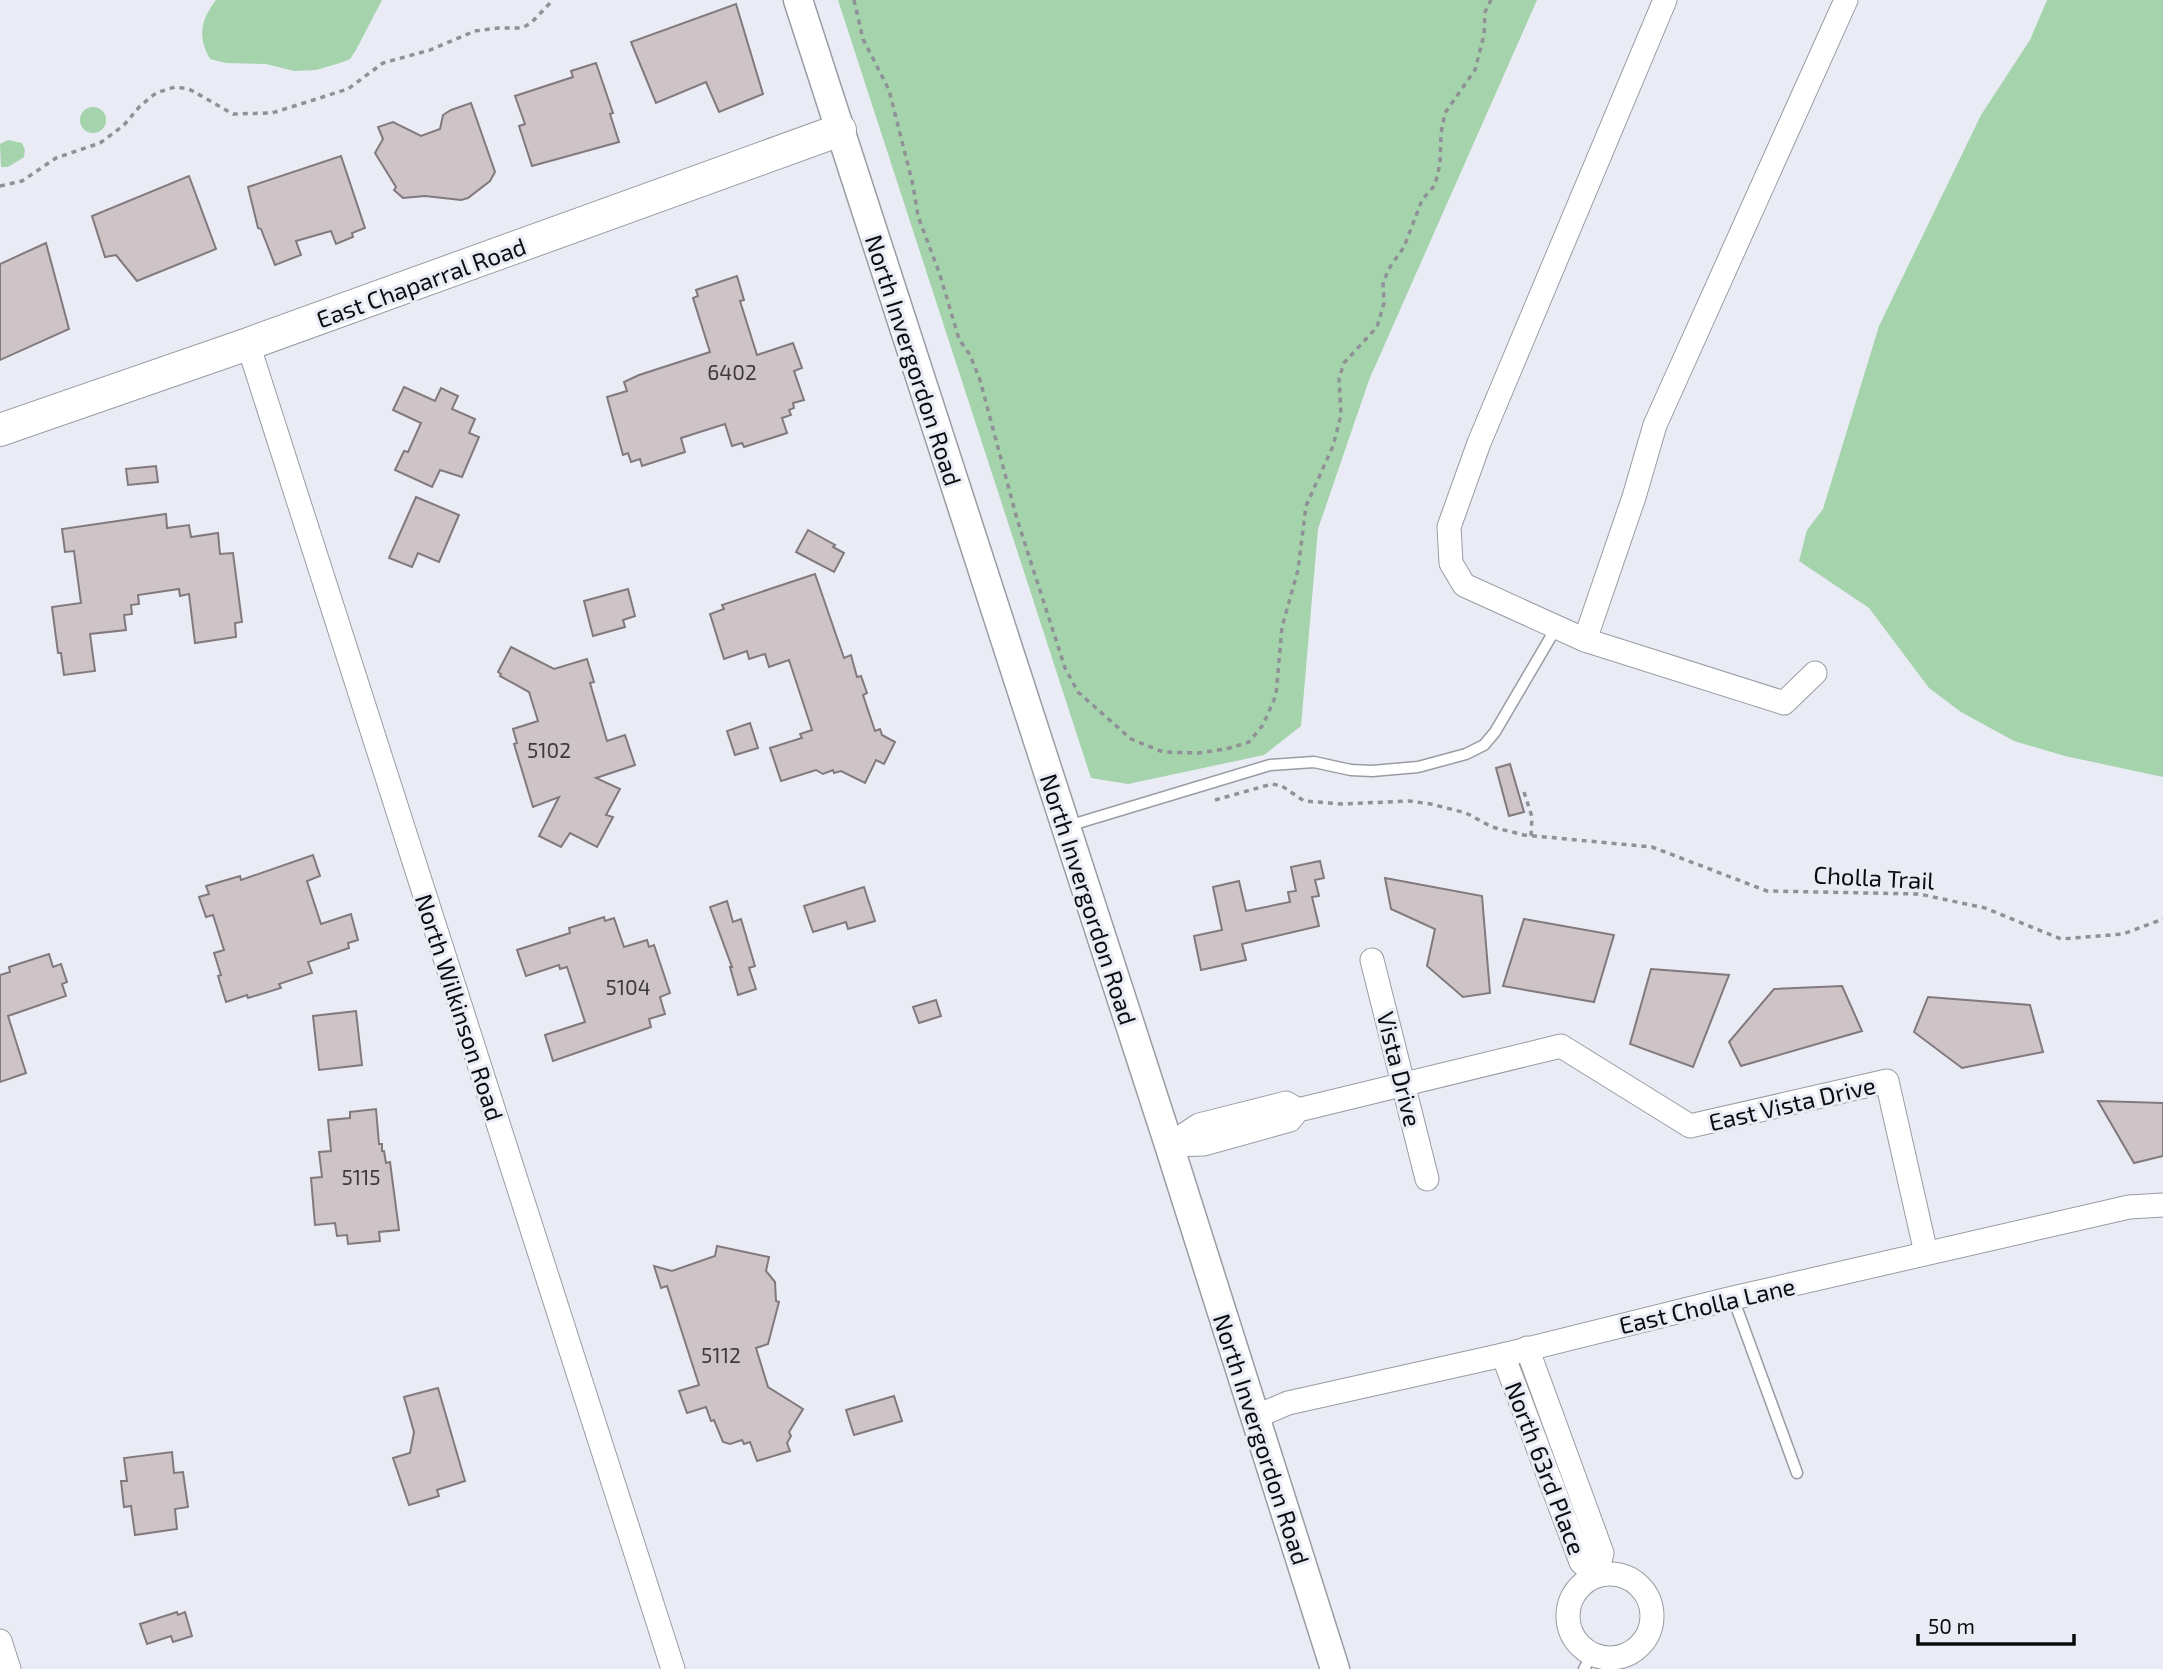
<svg xmlns="http://www.w3.org/2000/svg" width="2163" height="1669" viewBox="0 0 2163 1669" font-family="'Exo 2',sans-serif">
<style>
.green{fill:#a4d3ac}
.building{fill:#cec4c8;stroke:#82797d;stroke-width:2}
.lines{fill:none;stroke-linecap:round;stroke-linejoin:round}
.service-casing{stroke:#9a9ca4;stroke-width:13}
.minor-casing{stroke:#9a9ca4;stroke-width:25}
.tertiary-casing{stroke:#9a9ca4;stroke-width:31}
.secondary-casing{stroke:#9a9ca4;stroke-width:34}
.path{stroke:#8f9197;stroke-width:3.5;stroke-dasharray:5 5;stroke-linecap:butt}
.service{stroke:#fff;stroke-width:10}
.minor{stroke:#fff;stroke-width:23}
.tertiary{stroke:#fff;stroke-width:28}
.secondary{stroke:#fff;stroke-width:32}
.labels{text-anchor:middle;dominant-baseline:central;stroke-width:6;stroke-linejoin:round;paint-order:stroke}
.number-label{font-size:21px;fill:#3c3a3c}
.street-label{font-size:24px;fill:#0b0c0e;stroke:#eaecf5}
</style>
<rect width="100%" height="100%" fill="#eaecf5"/>
<!-- green -->
<g class="green">
<path d="M216,0H382L356,50L350,59L340,63L316,70L294,71L266,64L226,63L210,59C197,36 201,20 216,0Z"/>
<polygon points="838,0 1537,0 1369,380 1318,529 1301,726 1264,755 1128,784 1091,778"/>
<polygon points="2047,0 2163,0 2163,777 2065,756 2014,741 1961,712 1929,688 1869,608 1799,561 1807,530 1823,509 1879,326 1981,115 2030,40"/>
<circle cx="93" cy="120" r="13"/>
<polygon points="8,140 22,143 25,150 24,157 8,167 1,167 0,144"/>
</g>
<!-- building -->
<g class="building">
<polygon points="736,4 763,94 719,112 706,82 656,103 631,42"/>
<polygon points="596,63 613,113 610,114 619,142 532,166 519,126 525,124 515,96 573,77 571,71"/>
<polygon points="471,103 495,172 490,181 468,198 461,200 425,196 403,198 394,190 396,187 375,153 383,139 378,127 393,122 421,136 440,129 443,115 451,110"/>
<polygon points="341,156 365,228 352,233 353,237 336,244 331,231 296,241 301,255 275,265 261,229 258,228 248,187"/>
<polygon points="189,176 216,249 137,281 116,255 105,257 92,216"/>
<polygon points="46,243 69,329 0,360 0,264"/>
<polygon points="737,276 744,300 740,301 757,355 793,343 802,368 794,371 804,400 793,403 794,408 789,410 791,415 782,418 787,433 744,447 742,443 732,446 725,424 681,438 685,452 642,466 640,459 631,462 628,453 623,455 607,397 627,391 624,382 639,375 710,352 693,298 698,296 696,290"/>
<polygon points="404,387 435,401 441,388 458,396 452,409 475,419 469,433 479,437 462,477 440,470 432,487 395,470 404,451 408,452 421,423 393,410"/>
<polygon points="156,466 158,482 128,485 126,469"/>
<polygon points="416,497 459,515 439,562 418,553 412,567 389,558"/>
<polygon points="166,514 167,528 189,525 191,537 218,533 220,554 233,553 242,622 235,623 236,637 195,643 189,594 180,596 179,589 138,595 139,604 131,605 132,614 124,615 126,630 90,634 95,671 64,675 61,653 58,653 52,607 81,603 74,551 65,552 62,529"/>
<polygon points="808,530 835,545 833,547 844,553 834,572 796,552"/>
<polygon points="815,574 844,658 851,655 857,677 861,676 867,693 863,695 875,731 880,729 882,735 895,742 884,764 876,760 865,783 841,771 834,773 833,770 823,774 816,770 781,781 770,748 802,738 800,734 812,730 789,660 769,667 765,654 749,659 747,651 724,659 710,614 724,609 722,605"/>
<polygon points="628,589 635,616 623,620 625,627 593,636 584,601"/>
<polygon points="511,647 554,669 587,659 594,682 590,683 607,741 625,735 635,765 596,778 620,789 606,815 613,817 597,847 570,833 561,847 539,836 559,797 533,807 514,744 517,743 513,729 538,721 529,692 500,676 501,674 498,672"/>
<polygon points="750,723 758,748 735,755 727,731"/>
<polygon points="1510,764 1524,812 1509,816 1496,768"/>
<polygon points="313,855 320,876 307,881 321,924 351,914 358,940 348,943 349,948 308,962 312,973 279,984 281,988 248,998 247,995 226,1002 218,976 221,975 214,953 224,950 213,915 206,917 199,897 209,894 206,886 240,876 241,880"/>
<polygon points="1320,861 1324,878 1315,880 1319,896 1312,897 1319,926 1242,944 1246,960 1201,970 1194,936 1222,930 1213,887 1239,881 1246,911 1290,902 1288,892 1296,891 1291,867"/>
<polygon points="1385,878 1482,896 1490,993 1463,997 1427,966 1435,929 1391,909"/>
<polygon points="864,887 875,921 848,929 846,922 813,932 804,906"/>
<polygon points="727,901 733,922 741,919 755,966 749,968 756,989 738,995 730,967 732,967 710,907"/>
<polygon points="604,917 605,921 614,918 624,947 647,940 649,947 654,945 670,993 660,997 665,1014 649,1019 651,1027 553,1061 545,1035 585,1022 567,967 560,969 559,965 526,976 517,950 570,933 569,928"/>
<polygon points="1524,919 1614,935 1594,1002 1503,986"/>
<polygon points="49,954 53,967 61,964 67,982 62,984 66,996 8,1016 26,1073 0,1082 0,975 10,972 9,967"/>
<polygon points="1651,969 1729,975 1693,1067 1630,1044"/>
<polygon points="1842,986 1862,1031 1741,1066 1729,1042 1774,989"/>
<polygon points="1928,997 2030,1005 2043,1052 1962,1068 1914,1032"/>
<polygon points="936,1000 941,1016 919,1023 913,1007"/>
<polygon points="356,1011 362,1065 319,1070 313,1016"/>
<polygon points="2098,1101 2163,1103 2163,1156 2134,1163"/>
<polygon points="376,1109 379,1144 382,1144 382,1151 384,1151 386,1163 390,1162 399,1230 379,1232 380,1241 348,1244 347,1235 337,1236 335,1223 315,1225 311,1178 322,1177 319,1152 331,1151 328,1120 350,1118 350,1112"/>
<polygon points="717,1246 769,1257 766,1271 775,1282 776,1301 779,1302 768,1344 756,1348 768,1387 803,1409 789,1432 791,1436 787,1443 790,1451 757,1461 750,1442 744,1444 742,1440 730,1444 723,1442 714,1420 711,1421 706,1407 687,1413 679,1391 699,1385 667,1286 661,1288 654,1266 672,1271 715,1256"/>
<polygon points="438,1388 465,1481 437,1490 439,1496 409,1505 393,1458 410,1453 414,1432 404,1397"/>
<polygon points="894,1396 902,1421 854,1435 846,1410"/>
<polygon points="172,1452 174,1473 183,1472 188,1507 175,1509 177,1529 135,1535 131,1506 124,1507 121,1481 127,1481 124,1458"/>
<polygon points="177,1612 178,1615 185,1612 192,1636 173,1642 171,1636 147,1644 140,1624"/>
</g>
<g class="lines">
<!-- service casing -->
<g class="service-casing">
<g id="service">
<polyline points="1068,826 1270,765 1314,762 1351,770 1372,771 1418,767 1466,754 1484,745 1495,732 1556,628"/>
<polyline points="1733,1298 1797,1473"/>
<polyline points="1584,1669 1592,1655"/>
</g>
</g>
<!-- minor casing -->
<g class="minor-casing">
<g id="minor">
<polyline points="1665,0 1479,443 1449,527 1451,563 1464,585 1585,640 1784,703 1815,673"/>
<polyline points="248,344 673,1669"/>
<polyline points="1585,640 1634,497 1655,425 1846,0"/>
<polyline points="1372,960 1427,1179"/>
<polyline points="1169,1145 1204,1144 1290,1120 1298,1110 1561,1046 1690,1126 1887,1081 1926,1253"/>
<polyline points="1169,1145 1199,1125 1286,1103 1298,1110"/>
<polyline points="1503,1355 1581,1562 1596,1576 1602,1553 1527,1348"/>
<polyline points="1255,1417 1288,1403 1503,1355 1733,1298 2129,1207 2163,1205"/>
<circle cx="1610" cy="1616" r="42"/>
<polyline points="0,1641 9,1669"/>
</g>
</g>
<!-- tertiary casing -->
<g class="tertiary-casing">
<polyline id="tertiary" points="798,0 1169,1145 1335,1669"/>
</g>
<!-- secondary casing -->
<g class="secondary-casing">
<polyline id="secondary" points="0,430 248,344 840,130"/>
</g>
<!-- path -->
<g class="path">
<polyline points="854,0 863,39 889,90 913,185 918,216 940,275 959,339 970,355 980,380 1017,519 1065,668 1078,692 1131,739 1163,752 1198,753 1226,749 1249,742 1263,725 1276,695 1282,627 1298,570 1306,506 1333,446 1341,415 1339,378 1344,363 1377,327 1384,303 1383,282 1390,267 1404,247 1422,200 1435,185 1440,164 1441,133 1445,113 1475,70 1484,35 1485,12 1491,0"/>
<polyline points="0,186 22,181 56,158 100,143 124,125 140,106 156,93 175,87 189,89 233,114 272,113 348,89 383,63 430,50 475,31 498,28 522,28 531,23 553,0"/>
<polyline points="1524,792 1532,817 1531,836"/>
<polyline points="1215,800 1272,784 1282,786 1304,801 1342,804 1409,801 1431,804 1466,813 1492,827 1524,835 1652,847 1767,891 1919,894 1985,908 2061,939 2123,934 2163,919"/>
</g>
<!-- service -->
<use href="#service" class="service"/>
<!-- minor -->
<use href="#minor" class="minor"/>
<!-- tertiary -->
<use href="#tertiary" class="tertiary"/>
<!-- secondary -->
<use href="#secondary" class="secondary"/>
</g>
<g class="labels">
<!-- number labels -->
<g class="number-label">
<text x="732" y="371">6402</text>
<text x="549" y="749">5102</text>
<text x="628" y="986">5104</text>
<text x="361" y="1176">5115</text>
<text x="721" y="1354">5112</text>
</g>
<!-- street labels -->
<g class="street-label">
<text transform="translate(421 282) rotate(-20)">East Chaparral Road</text>
<text transform="translate(914 360) rotate(72)">North Invergordon Road</text>
<text transform="translate(1874 877) rotate(3)">Cholla Trail</text>
<text transform="translate(1089 899) rotate(72)">North Invergordon Road</text>
<text transform="translate(460 1007) rotate(72)">North Wilkinson Road</text>
<text transform="translate(1400 1069) rotate(76)">Vista Drive</text>
<text transform="translate(1792 1103) rotate(-13)">East Vista Drive</text>
<text transform="translate(1707 1305) rotate(-13)">East Cholla Lane</text>
<text transform="translate(1262 1439) rotate(72)">North Invergordon Road</text>
<text transform="translate(1546 1468) rotate(69)">North 63rd Place</text>
</g>
</g>
<!-- scale -->
<path d="M1918 1634v10h156v-10" fill="none" stroke="#0b0c0e" stroke-width="3.5"/>
<text x="1928" y="1634" font-size="21" fill="#0b0c0e" stroke="#eaecf5" stroke-width="5" paint-order="stroke">50 m</text>
</svg>
